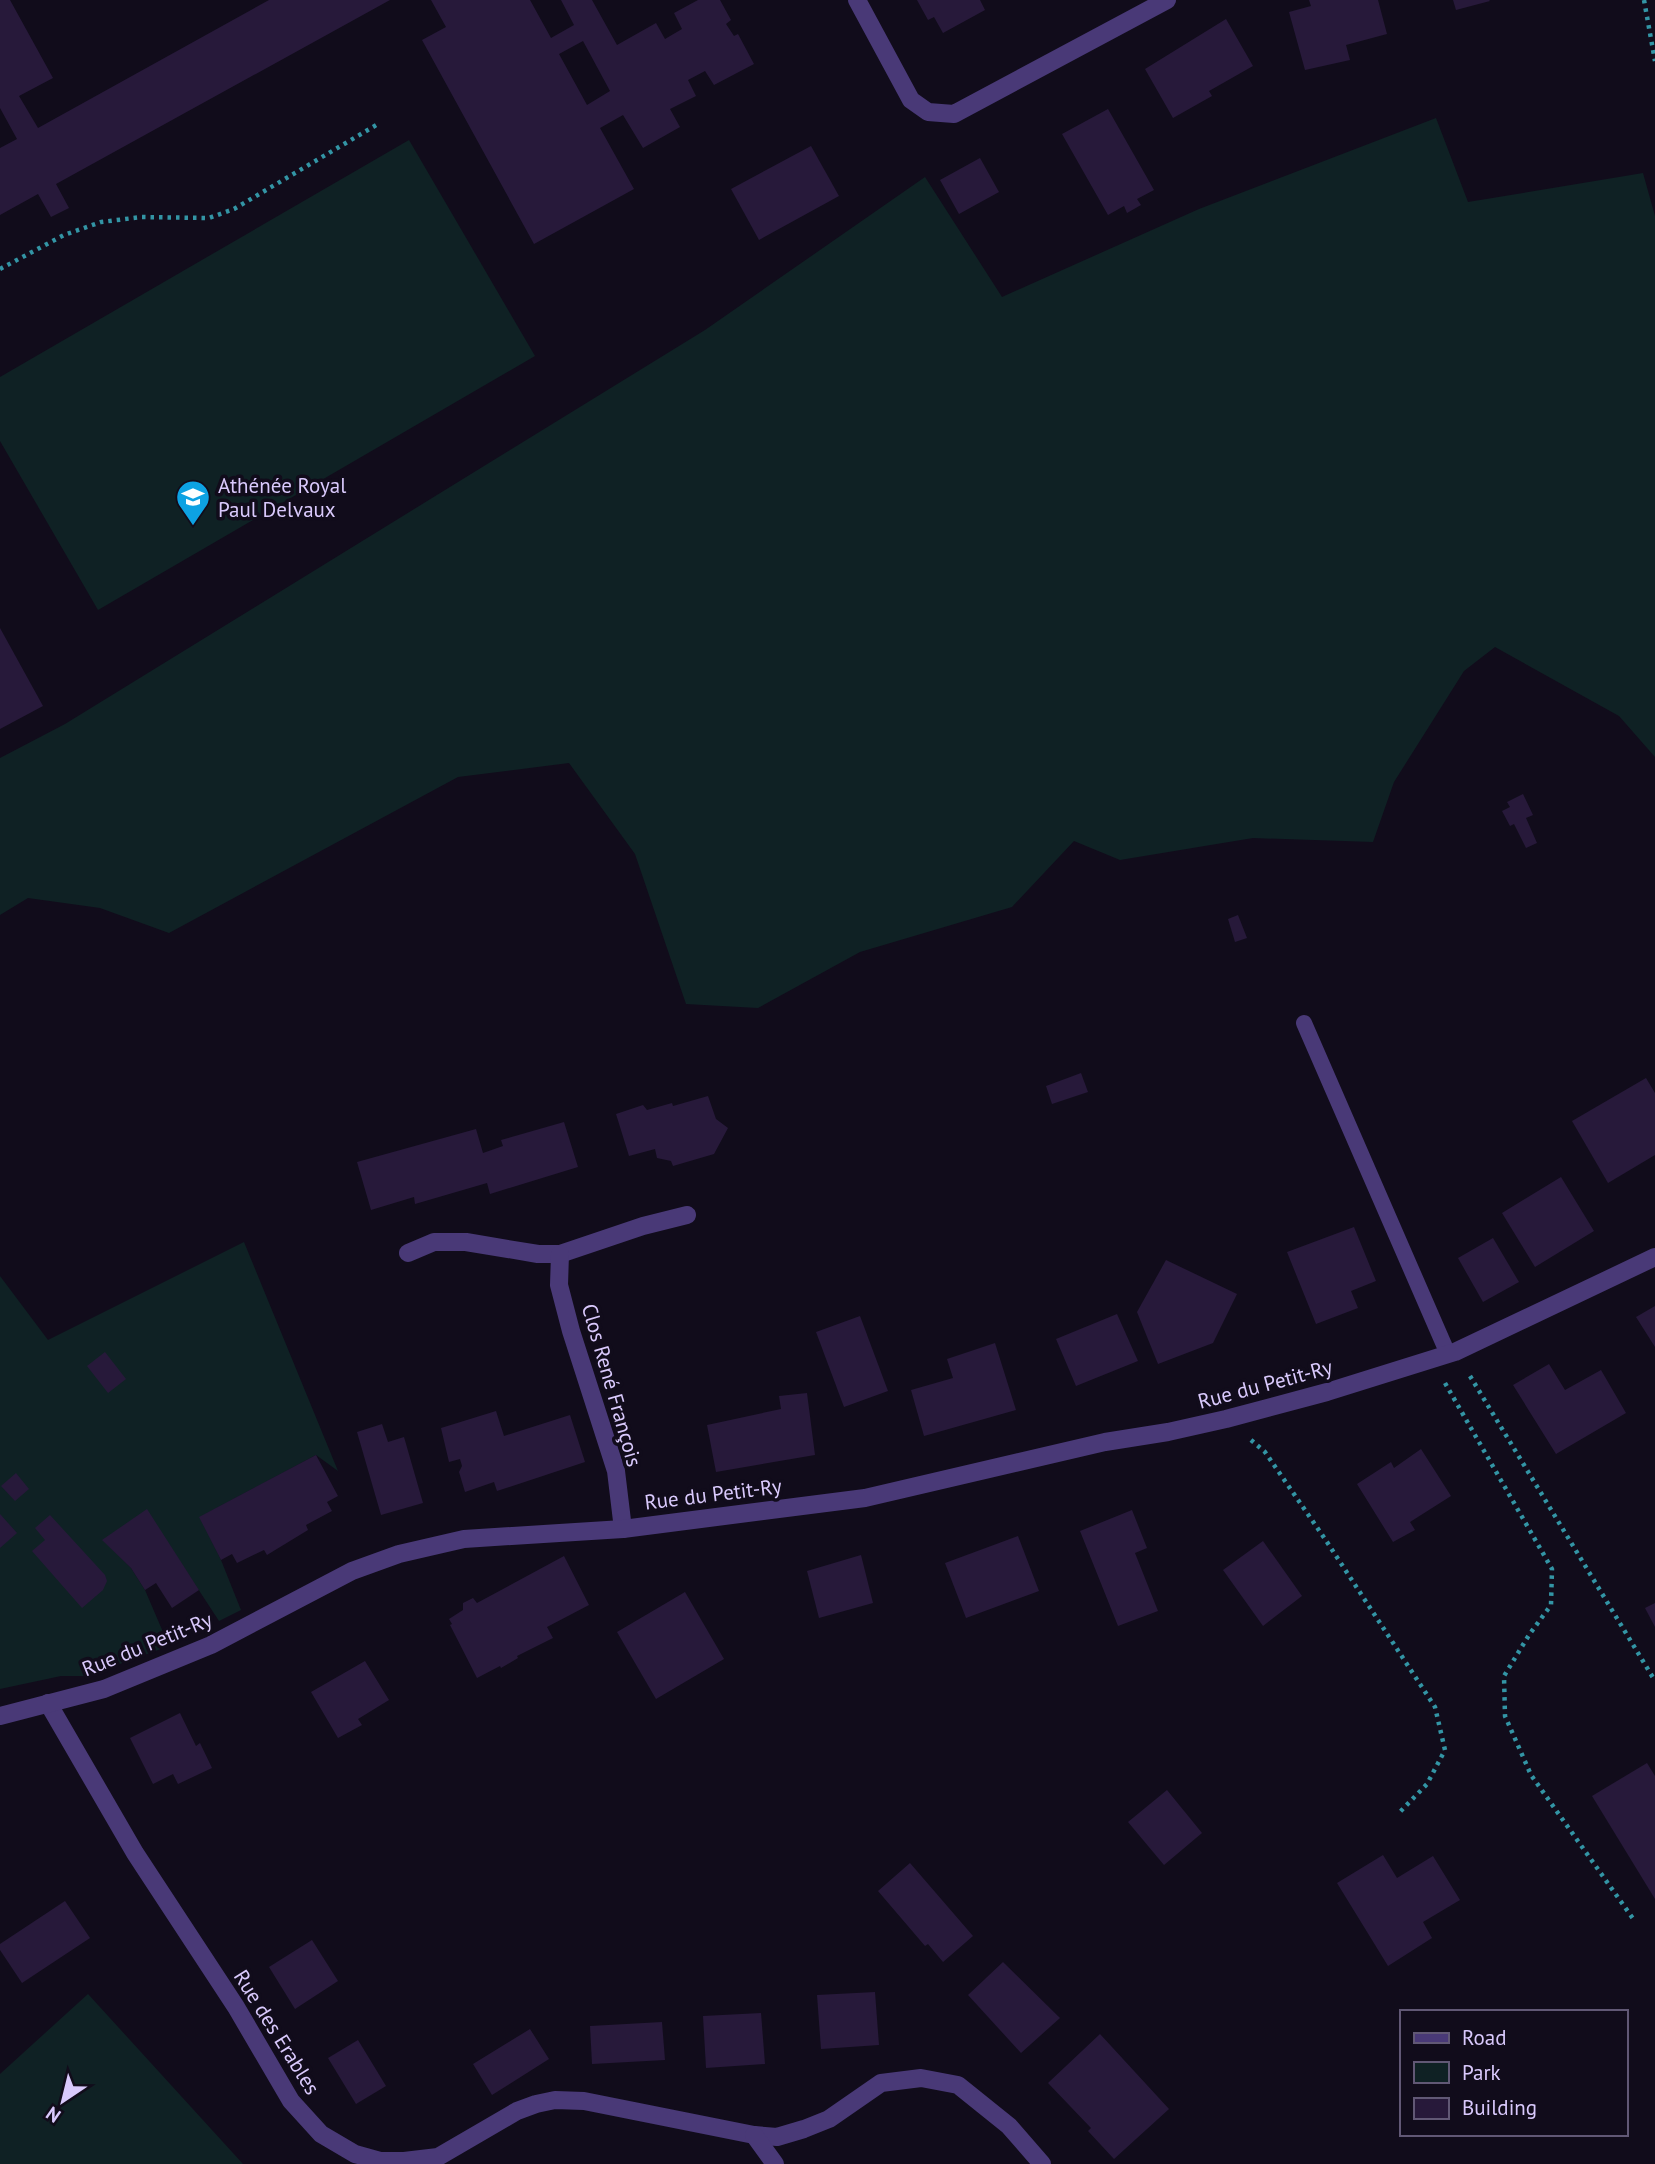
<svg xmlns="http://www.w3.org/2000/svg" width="1655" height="2164" viewBox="0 0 1655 2164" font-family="'PT Sans',sans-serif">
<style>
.green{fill:#0f2124}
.building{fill:#27193a;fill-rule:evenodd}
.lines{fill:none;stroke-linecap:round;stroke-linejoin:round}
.path{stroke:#3395a5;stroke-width:4.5;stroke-dasharray:3.5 5;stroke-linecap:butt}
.lane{stroke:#493977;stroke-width:16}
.street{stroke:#493977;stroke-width:18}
.labels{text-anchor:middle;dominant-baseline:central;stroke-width:7;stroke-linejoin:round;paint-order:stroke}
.poi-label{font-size:21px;fill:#d9c9fc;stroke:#110c1b;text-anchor:start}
.street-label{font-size:21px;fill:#d9c9fc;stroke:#110c1b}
</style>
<rect width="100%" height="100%" fill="#110c1b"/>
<!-- green -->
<g class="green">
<polygon points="1436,118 1468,202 1643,173 1655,216 1655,757 1619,716 1495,647 1464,671 1394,782 1373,842 1253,838 1120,860 1074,841 1012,907 860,952 758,1008 686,1004 635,854 569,763 458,777 169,933 100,908 28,898 0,915 0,758 65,724 705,330 925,177 1002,297 1199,209"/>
<polygon points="409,140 535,356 98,610 0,441 0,377"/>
<polygon points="244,1242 338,1471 316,1455 200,1517 221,1560 241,1610 219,1621 168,1543 103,1540 131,1568 145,1590 169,1646 106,1669 95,1676 61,1676 0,1689 0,1276 48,1340"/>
<polygon points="88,1994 243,2164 0,2164 0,2074"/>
</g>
<!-- building -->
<g class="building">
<polygon points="0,0 10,0 53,78 19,96 38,128 269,0 390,0 56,184 69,208 51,217 38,194 0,215 0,148 17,139 0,108"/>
<path d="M431,0H530L551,38L574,25L561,0H592L617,45L656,23L665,39L682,29L674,13L698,0H720L731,20L726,24L734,36L738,34L754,64L714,85L705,71L688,80L696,96L670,109L680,127L643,148L623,115L600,128L634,189L534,244L422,40L446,27ZM583,41L610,91L587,105L559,54Z"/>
<polygon points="917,0 980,0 985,10 943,33 934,17 928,20"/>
<polygon points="1309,0 1378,0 1387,34 1346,45 1350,60 1305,70 1289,12 1311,6"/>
<polygon points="1453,0 1489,0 1490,1 1456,10"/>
<polygon points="1226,19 1253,66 1209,91 1212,96 1173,118 1145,69"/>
<polygon points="1108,109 1154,190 1137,199 1141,205 1127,213 1124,206 1108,215 1062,134"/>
<polygon points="811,146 839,196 759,240 731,189"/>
<polygon points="980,158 999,192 959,214 940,180"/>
<polygon points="0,628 43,706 0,729"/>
<polygon points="1523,794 1533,815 1526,818 1537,843 1526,848 1514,824 1510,826 1502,811 1510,807 1507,802"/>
<polygon points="1238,915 1247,938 1235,942 1228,919"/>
<polygon points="1081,1073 1088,1092 1052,1104 1046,1086"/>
<polygon points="1646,1078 1655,1093 1655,1155 1608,1183 1572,1121"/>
<polygon points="708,1096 716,1119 728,1128 714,1154 673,1166 671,1161 657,1158 655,1149 629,1156 616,1114 643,1105 647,1110 672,1103 673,1106"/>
<polygon points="564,1122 578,1167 490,1194 487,1183 415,1204 414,1197 371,1210 357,1162 476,1129 483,1153 503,1146 501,1140"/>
<polygon points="1561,1177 1594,1231 1535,1267 1502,1213"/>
<polygon points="1354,1227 1376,1281 1351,1291 1358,1308 1316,1324 1287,1252"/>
<polygon points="1493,1238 1519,1282 1483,1302 1458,1258"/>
<polygon points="1166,1260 1237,1294 1213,1343 1158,1364 1137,1312"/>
<polygon points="1655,1306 1655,1347 1636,1317"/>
<polygon points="1117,1314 1138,1361 1076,1386 1056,1339"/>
<polygon points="860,1316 888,1391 844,1407 816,1332"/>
<polygon points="995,1343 1016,1410 924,1436 911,1390 953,1378 947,1359"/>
<polygon points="105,1352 126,1379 108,1393 87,1366"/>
<polygon points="1549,1364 1565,1390 1601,1370 1626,1413 1556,1454 1513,1385"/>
<polygon points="807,1393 815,1455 716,1472 707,1425 781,1409 779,1396"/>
<polygon points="496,1411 504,1436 570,1415 585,1462 497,1491 494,1482 465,1492 459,1472 462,1466 460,1459 449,1462 441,1428"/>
<polygon points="382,1424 388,1442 404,1437 423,1503 381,1515 357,1432"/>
<polygon points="1421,1449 1451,1496 1410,1522 1415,1530 1393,1542 1357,1484 1391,1462 1394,1468"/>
<polygon points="316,1455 338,1496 327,1502 332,1511 306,1525 308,1530 267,1555 264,1550 237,1563 232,1554 221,1560 199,1517"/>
<polygon points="16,1473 29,1489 15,1501 1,1486"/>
<polygon points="147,1509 199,1590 172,1608 156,1583 145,1590 131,1568 102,1540"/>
<polygon points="1132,1510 1147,1548 1135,1553 1158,1611 1118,1626 1080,1531"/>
<polygon points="0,1514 17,1533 0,1548"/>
<polygon points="50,1515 105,1575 107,1581 103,1590 82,1608 32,1551 45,1540 35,1528"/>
<polygon points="1018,1536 1039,1591 966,1618 945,1563"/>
<polygon points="1263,1541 1302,1596 1263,1626 1223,1570"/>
<polygon points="861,1555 873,1603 819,1618 807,1571"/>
<polygon points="564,1556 589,1605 547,1627 553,1638 517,1656 518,1658 501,1668 500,1666 477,1678 450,1625 452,1624 449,1619 463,1610 463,1603 473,1598 477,1603"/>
<polygon points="685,1592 724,1659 656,1699 617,1632"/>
<polygon points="1655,1603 1655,1627 1645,1608"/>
<polygon points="365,1661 389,1700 358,1719 362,1725 338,1738 311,1692"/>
<polygon points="180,1713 196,1746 200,1743 212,1768 178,1784 173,1774 153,1784 130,1738"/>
<polygon points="1647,1763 1655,1776 1655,1899 1592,1796"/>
<polygon points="1167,1790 1202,1833 1164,1865 1128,1822"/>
<polygon points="1383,1855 1397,1878 1433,1856 1460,1900 1423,1922 1432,1938 1388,1966 1337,1883"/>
<polygon points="910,1863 973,1936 943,1962 928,1944 925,1946 878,1891"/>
<polygon points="65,1901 90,1938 22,1983 0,1950 0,1944"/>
<polygon points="312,1940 338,1981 295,2009 269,1967"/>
<polygon points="1003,1962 1060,2018 1021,2053 968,1995"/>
<polygon points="875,1992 879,2045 821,2049 817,1995"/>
<polygon points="761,2013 765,2064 706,2068 703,2016"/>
<polygon points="662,2022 665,2060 592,2064 590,2026"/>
<polygon points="530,2029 549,2059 492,2095 473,2064"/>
<polygon points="1100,2034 1169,2109 1114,2159 1088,2131 1091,2128 1048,2083"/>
<polygon points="358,2040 386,2086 356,2104 328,2058"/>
</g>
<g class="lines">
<!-- path -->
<g class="path">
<polyline points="1644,0 1655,61"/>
<polyline points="0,269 64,235 101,222 142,217 209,218 234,209 378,124"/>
<polyline points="1470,1376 1655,1681"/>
<polyline points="1445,1383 1552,1569 1551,1605 1529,1635 1504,1676 1505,1716 1531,1775 1634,1920"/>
<polyline points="1251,1440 1265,1452 1325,1539 1435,1707 1445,1750 1427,1784 1399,1813"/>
</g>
<!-- lane -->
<polyline class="lane" points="1304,1023 1448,1354"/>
<!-- street -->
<g class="street">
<polyline points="857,0 911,100 928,112 954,114 1167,0"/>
<polyline points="408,1253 434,1242 466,1242 538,1254 560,1254 643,1226 687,1215"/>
<polyline points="560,1254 559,1285 571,1331 616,1471 623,1529"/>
<polyline points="48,1703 135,1853 236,2007 291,2101 321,2134 355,2154 380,2161 404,2161 438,2157 517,2111 536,2104 555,2100 584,2101 754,2135 777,2137 804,2129 829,2119 881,2083 921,2078 958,2085 1009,2126 1042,2164"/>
<polyline points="0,1716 104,1689 211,1645 352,1571 399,1554 464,1539 623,1529 865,1498 1105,1442 1168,1432 1226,1419 1327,1392 1455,1352 1655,1257"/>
<polyline points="754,2135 775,2164"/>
</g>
</g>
<!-- icons -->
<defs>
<g id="school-pin" transform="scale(1.75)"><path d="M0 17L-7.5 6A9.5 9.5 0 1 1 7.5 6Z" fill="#0da2e3" stroke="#110c1b"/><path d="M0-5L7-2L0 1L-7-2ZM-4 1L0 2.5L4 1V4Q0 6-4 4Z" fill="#fff"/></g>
</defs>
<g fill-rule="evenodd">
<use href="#school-pin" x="193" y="497"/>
</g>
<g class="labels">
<!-- poi labels -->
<g class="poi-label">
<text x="218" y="485">Athénée Royal<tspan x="218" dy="24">Paul Delvaux</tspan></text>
</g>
<!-- street labels -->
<g class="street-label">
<text transform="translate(1265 1384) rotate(-15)">Rue du Petit-Ry</text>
<text transform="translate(612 1385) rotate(74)">Clos René François</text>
<text transform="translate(713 1494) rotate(-7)">Rue du Petit-Ry</text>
<text transform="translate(147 1644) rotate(-22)">Rue du Petit-Ry</text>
<text transform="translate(277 2032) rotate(58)">Rue des Erables</text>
</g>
</g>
<!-- legend -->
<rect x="1400" y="2010" width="228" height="126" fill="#110c1b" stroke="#615875" stroke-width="2"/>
<rect x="1414" y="2033" width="35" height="10" fill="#493977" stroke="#615875" stroke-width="2"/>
<text x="1462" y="2045" font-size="21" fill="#d9c9fc">Road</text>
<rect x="1414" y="2062" width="35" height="21" fill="#0f2124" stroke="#615875" stroke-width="2"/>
<text x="1462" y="2080" font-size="21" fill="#d9c9fc">Park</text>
<rect x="1414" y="2098" width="35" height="21" fill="#27193a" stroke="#615875" stroke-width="2"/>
<text x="1462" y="2115" font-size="21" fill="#d9c9fc">Building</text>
<!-- north arrow -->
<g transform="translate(63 2101) rotate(215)" stroke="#110c1b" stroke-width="5" paint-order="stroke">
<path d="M0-5L12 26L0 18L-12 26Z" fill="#d9c9fc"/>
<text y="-10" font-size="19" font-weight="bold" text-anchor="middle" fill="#d9c9fc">N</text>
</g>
</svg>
